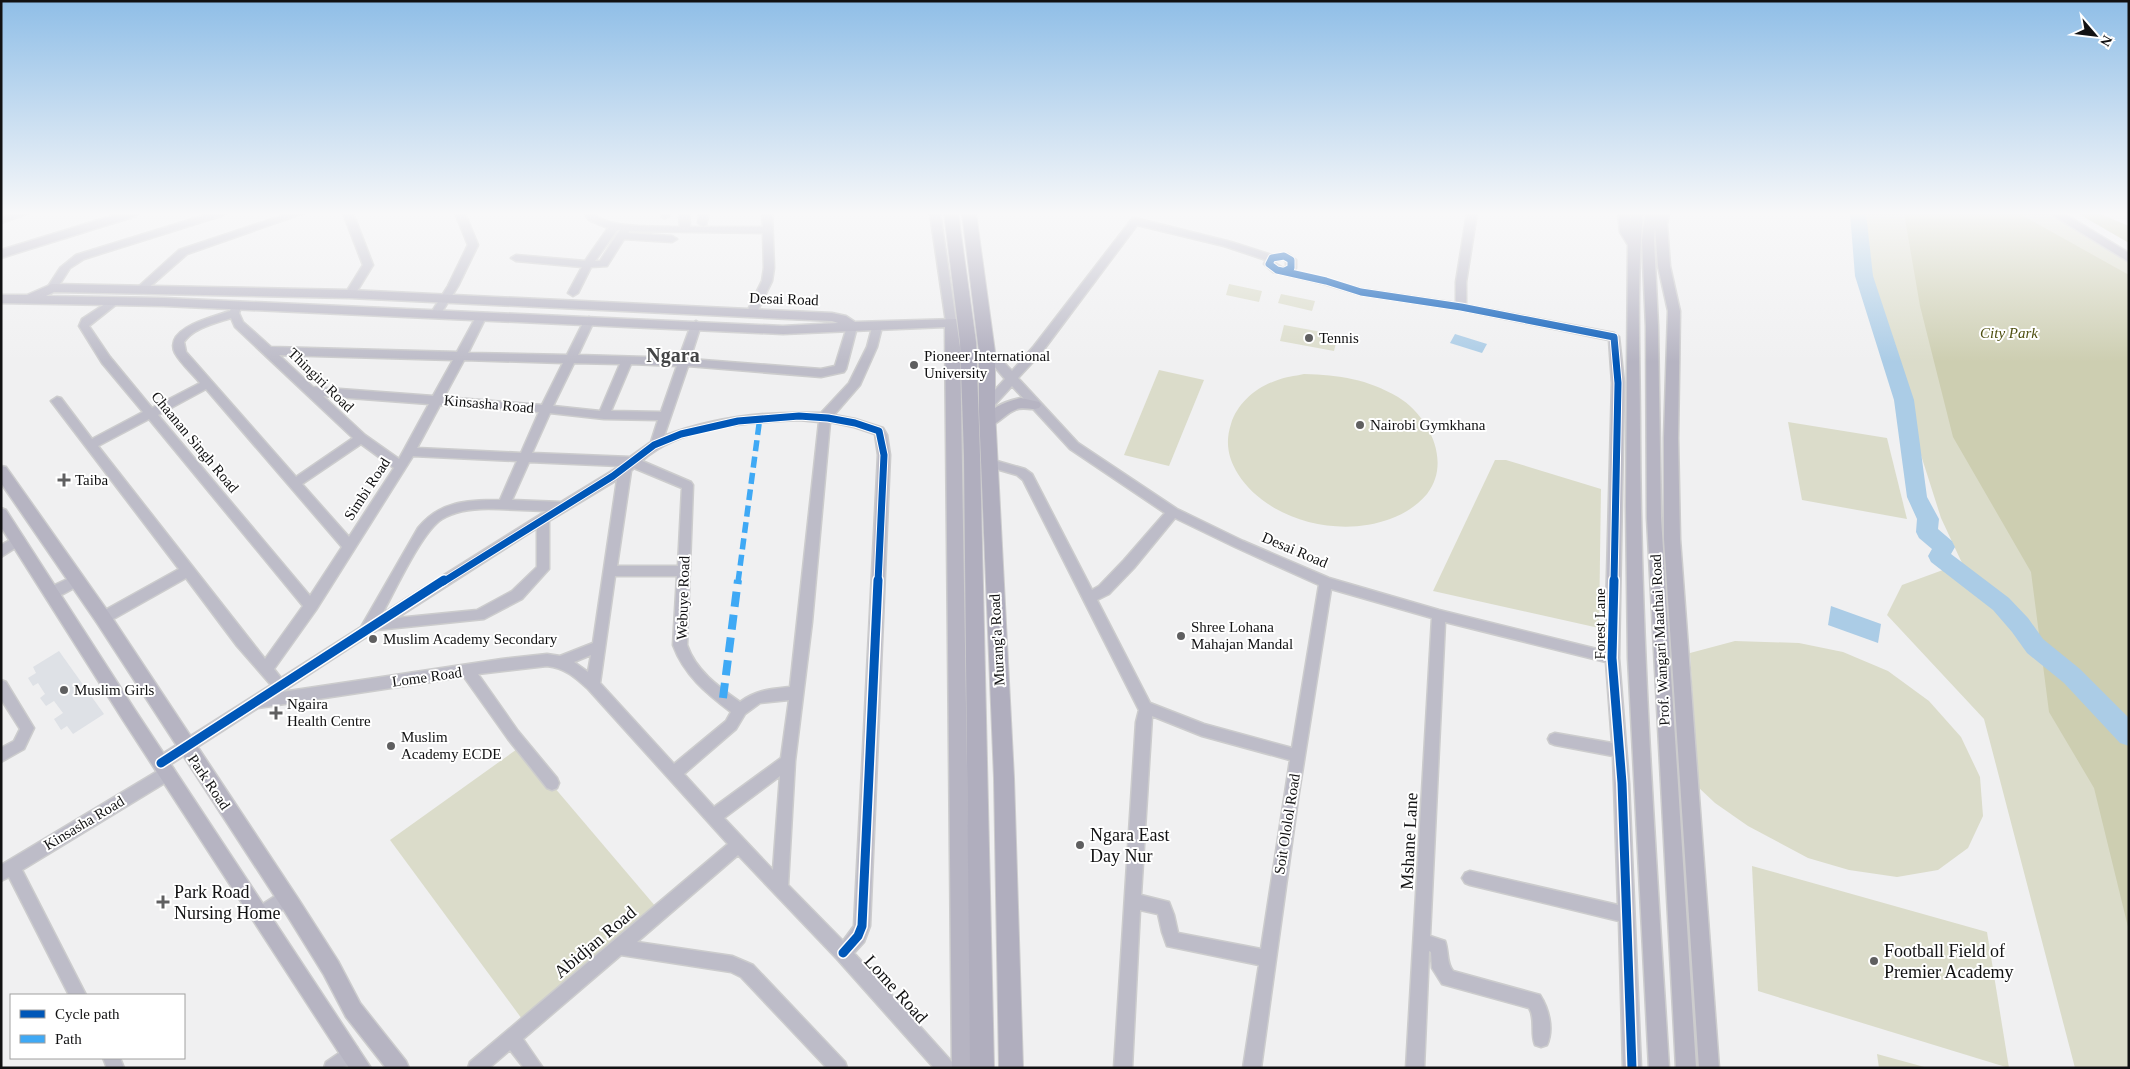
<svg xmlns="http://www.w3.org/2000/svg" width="2130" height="1069" viewBox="0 0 2130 1069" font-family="'Times New Roman',serif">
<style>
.built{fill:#dee1e6}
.green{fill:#dbdcca}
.forest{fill:#cdceb1}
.water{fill:#abcce6}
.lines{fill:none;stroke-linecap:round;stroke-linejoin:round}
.river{fill:#abcce6;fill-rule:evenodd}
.minor-casing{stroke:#cccccd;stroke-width:3}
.major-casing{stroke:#cccccd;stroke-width:3}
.highway-casing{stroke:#cccccd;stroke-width:2}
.minor{fill:#bdbcc8;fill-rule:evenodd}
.major{fill:#b6b4c2;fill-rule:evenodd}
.highway{fill:#b0aebe;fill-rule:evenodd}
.quiet-far1{stroke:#3fa9f5;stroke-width:5.5;stroke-dasharray:11 5.5;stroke-linecap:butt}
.quiet{stroke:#3fa9f5;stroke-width:8;stroke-dasharray:15 8;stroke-linecap:butt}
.cycleway-far1-casing{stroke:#fff;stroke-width:9}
.cycleway-casing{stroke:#fff;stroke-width:12}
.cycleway-far1{stroke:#0057b8;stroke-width:7}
.cycleway{stroke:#0057b8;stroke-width:9}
.poi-dot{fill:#5f5f60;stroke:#fff;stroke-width:2}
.labels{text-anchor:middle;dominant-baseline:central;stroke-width:4;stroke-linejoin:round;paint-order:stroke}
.street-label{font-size:15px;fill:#111112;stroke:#fff}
.park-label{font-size:15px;font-style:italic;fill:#4e4f10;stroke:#fff}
.poi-label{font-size:15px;fill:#111112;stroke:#fff;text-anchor:start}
.near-poi-label{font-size:18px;fill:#111112;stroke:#fff;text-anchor:start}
.near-street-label{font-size:18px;fill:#111112;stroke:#fff}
.district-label{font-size:20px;font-weight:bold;fill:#444546;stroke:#fff}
</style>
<rect width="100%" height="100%" fill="#f0f0f1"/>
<!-- built -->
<polygon class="built" points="59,651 104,714 73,734 67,726 61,730 54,719 63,713 54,701 46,706 40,698 45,694 38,683 33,686 28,678 36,673 33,667"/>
<!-- green -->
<g class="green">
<polygon points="1862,213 2053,213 2129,254 2129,1068 2075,1068 1984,719 1887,615 1902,585 1962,563 1941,518 1864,276"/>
<polygon points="1229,284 1262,291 1259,302 1226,295"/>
<polygon points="1281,294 1315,301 1312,311 1278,303"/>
<polygon points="1284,325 1338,335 1334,351 1280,341"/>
<polygon points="1159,370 1204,380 1169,466 1124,455"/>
<path d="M1304,374C1340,375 1367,379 1398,397C1429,416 1452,462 1427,494C1417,506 1404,514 1390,519C1339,538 1268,521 1238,474C1228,458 1225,442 1231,424C1237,404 1255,388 1275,381C1284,377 1295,376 1304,374Z"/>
<polygon points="1788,422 1887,438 1907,519 1802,500"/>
<polygon points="1495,460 1506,460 1601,489 1599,628 1433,591"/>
<polygon points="1735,641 1799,643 1843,652 1888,671 1929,701 1961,737 1980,777 1983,816 1968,848 1938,870 1897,877 1849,870 1808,858 1748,826 1715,803 1698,787 1690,653"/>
<polygon points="520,747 656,907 522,1019 390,840"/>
<polygon points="1752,866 1987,932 2009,1068 1758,991"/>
<polygon points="1877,1054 1928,1068 1879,1068"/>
</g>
<!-- forest -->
<g class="forest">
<polygon points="1904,213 2018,213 2129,275 2129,931 2094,788 2049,712 2031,572 1953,437 1920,306"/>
<polygon points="2077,213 2098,213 2129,226 2129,243"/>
</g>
<!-- water -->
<g class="water">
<polygon points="1455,334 1487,344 1482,353 1450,343"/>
<polygon points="1831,606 1881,624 1878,643 1828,625"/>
</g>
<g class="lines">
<!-- river -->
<polygon class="river" points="1850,213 1866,213 1873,276 1914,400 1927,497 1939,519 1938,529 1952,541 1955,547 1951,554 2009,598 2028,618 2043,639 2080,669 2129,718 2129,746 2120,743 2064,683 2027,653 2012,632 1993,610 1931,562 1928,556 1932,549 1919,538 1916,532 1917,519 1907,497 1894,400 1855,276"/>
<!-- minor casing -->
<g class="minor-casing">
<g id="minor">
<polygon points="15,213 29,213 1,223 1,217"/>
<polygon points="212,213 226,213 224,215 84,259 70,268 56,290 48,290 47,288 60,268 76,255"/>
<polygon points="290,213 304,213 187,254 146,290 138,290 137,288 179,250"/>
<polygon points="343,213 353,213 373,265 354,296 350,297 345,294 363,265"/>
<polygon points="455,213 465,213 478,245 458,286 440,315 436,316 431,313 448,286 468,245"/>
<path d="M584,213H594C605,229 661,226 680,227L679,213H689L690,227H763L762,213H772L774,268L772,281L755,316H747L746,314L762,281L764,268L763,233L629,231L628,233L672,236L677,239L672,242L624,239L607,266L591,267L578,293L573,296L568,293L582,267L516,261L511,258L516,255L585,261L608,228L589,220ZM617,230H620L600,261H595Z"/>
<polygon points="660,213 670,213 670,215 665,218 662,217"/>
<polygon points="699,213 709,213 706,225 703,226 698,223"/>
<polygon points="930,213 940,213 956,322 951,326 946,322"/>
<path d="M1467,213H1477L1466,282V305L1614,333L1619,337L1624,383L1619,658L1629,783L1641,1068H1623L1619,921L1470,885L1465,883L1462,878L1465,873L1470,871L1618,905L1613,756L1555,745L1550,743L1548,739L1550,735L1555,733L1612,743L1606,662L1445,622L1430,936L1445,941C1449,952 1446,962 1453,971L1540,995C1549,1009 1554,1029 1547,1045L1541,1047L1535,1045C1530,1033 1536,1019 1529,1008L1442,984L1432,968L1431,952L1429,951L1424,1068H1406L1432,618L1331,589L1298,799L1261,1068H1243L1259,965L1167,946L1162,932L1158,914L1140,910L1132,1068H1114L1136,722L1139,710L1023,480L1017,475L986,466L984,463L990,459L1025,469L1032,474L1092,590L1099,586L1124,560L1165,513L1070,449L1012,386L991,409H983L981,406L983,403L1005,379L982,352L987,348L991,349L1012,371L1034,346L1132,219L1135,218L1231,242L1272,255L1288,254L1296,260V268L1294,271L1362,289L1456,303V282ZM1137,225L1224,246L1266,260L1264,264L1273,272L1324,284L1361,295L1461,310L1609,340L1612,383L1605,651L1439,610L1329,578L1243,541L1177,509L1078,443L1018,378L1042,352ZM1282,259L1286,261V266L1283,268L1275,263L1276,261ZM1175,518L1235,547L1319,585L1292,748L1204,724L1150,703L1097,600L1109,594L1134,568ZM1152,716L1202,736L1290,760L1261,949L1178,933L1174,915L1169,902L1141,895Z"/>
<path d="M114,298L118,299L119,301L118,303L89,326L110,357L152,408L200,383C193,374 181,364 175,353C163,328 213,317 230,311L233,303L237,302L242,305L239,313L243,322L271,347L457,352L476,317L481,313L486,317L468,353L567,355L584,321L589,317L594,321L578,355L679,358L691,325L696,321L701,325L690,359L821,369L835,366L847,327L852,323L857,327L846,369L844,372L821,377L688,366L664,436C714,417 768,411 821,413L849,383L867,347L873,324H881L882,327L877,347L860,385L834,415L855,419L883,428L887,435L890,455L870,926L864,942L854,953L952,1062L954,1068H934L837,959L738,855L637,942L732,956L753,965L845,1062L847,1068H827L741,977L731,972L621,955L523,1039L543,1068H524L510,1050L489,1068H468L470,1062L728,844L588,689C575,677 565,668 547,666L478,674L518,731L557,778L559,783L557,788L552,790L547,788L508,739L464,677L258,708L168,766L173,768L175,773L173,778L22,870L86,995H69L9,877L1,881V865L161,769L156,768L154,763L156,758L271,685L237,646L186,578L108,622L103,623L98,622L96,618L98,614L179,569L51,401L57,397L61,398L92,439L143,412L102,363L79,326L82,319ZM231,318L235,327L353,438L296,477L186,352L184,342C193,328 216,323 231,318ZM279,355L453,360L433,396L313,387ZM464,360L563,363L542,405L444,397ZM574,363L620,364L600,411L553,406ZM631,364L677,366L661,412L611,411ZM206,389L342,547L310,596L158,415ZM323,396L429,404L399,459L365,435ZM440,405L539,412L521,453L417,448ZM550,413L604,419L658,420L651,442L630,457L532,453ZM149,419L303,606L265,659L98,446ZM799,420L819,422L790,687C771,689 756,690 740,702C719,687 696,671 687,645L693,485L691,482L642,461C680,426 750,422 799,420ZM830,422L854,427L875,434L878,455L854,926L843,941L788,885L795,761L812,622ZM361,444L394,468L349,537L302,484ZM413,456L517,461L500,500C467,500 440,501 418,528L361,627L281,678L274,669L316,610ZM529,462L620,466L561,502L512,500ZM634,468L682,488L678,566H617L631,471ZM617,480L593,643L560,656L547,654L502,659L282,692L377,630L484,619L522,599L549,569V521ZM499,509L546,511L382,614C395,591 422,531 442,519C458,509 481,508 499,509ZM537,528V567L512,591L477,610L397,618ZM615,576H677L673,645C684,675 706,693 731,712L726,721L674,764L600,683ZM591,655L588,672L574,662ZM789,700L781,758L714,807L684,774L736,729L745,714L760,703ZM780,776L773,870L724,818Z"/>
<polygon points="19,535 23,537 25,540 23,543 1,557 1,545"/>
<path d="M76,575L81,576L82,580L81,584C71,589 57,600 46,597L44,593L46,589Z"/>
<polygon points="1,680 6,682 34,728 24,749 1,762 1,748 14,741 20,729 1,699"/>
<path d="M286,889L292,892L294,897C289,908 272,917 261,922L255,919L253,914L255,909Z"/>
<path d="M351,1045L357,1047L359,1053C353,1069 339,1068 324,1068L326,1062Z"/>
<polygon points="103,1058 120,1058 124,1068 107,1068"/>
</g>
</g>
<!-- major casing -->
<g class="major-casing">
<g id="major">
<polygon points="121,213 138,213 136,216 1,258 1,250"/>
<path d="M1618,213H1630L1631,219V213H1643C1636,287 1640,362 1640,436C1641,647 1656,857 1669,1068H1649L1628,658L1626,506L1628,245L1620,232Z"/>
<polygon points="1645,213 1657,213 1656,217 1657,213 1669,213 1667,224 1670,266 1680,311 1678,438 1680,539 1719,1068 1699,1068 1664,539 1664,438 1668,311 1658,266 1655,227 1654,240 1658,326 1661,518 1696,1068 1676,1068 1647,518 1646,326 1642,240"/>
<polygon points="2049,213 2063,213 2129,253 2129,262"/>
<path d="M52,284L350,290L832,313L846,316L855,322L956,319L960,347L972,1068H952L945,327L783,334L164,306L1,303V295H27ZM54,292L350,298L832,321L838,323L783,326L164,298L46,296Z"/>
<path d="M1021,398L1039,402L1041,405L1039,408C1031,411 1023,406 1015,410C1004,414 995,429 983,426L981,422C989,408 1006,401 1021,398Z"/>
<polygon points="1,466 6,467 109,613 299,900 338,961 360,1003 406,1061 409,1068 386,1068 346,1017 324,975 285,912 97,623 1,483"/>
<polygon points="1,508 6,510 135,710 371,1068 349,1068 123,720 1,527"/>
</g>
</g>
<!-- highway casing -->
<g class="highway-casing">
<g id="highway">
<polygon points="944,213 958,213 976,342 980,455 994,1068 970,1068 964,455 960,342"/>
<polygon points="962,213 976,213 995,352 995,411 1014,778 1023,1068 999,1068 994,778 979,411 979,352"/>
</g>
</g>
<!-- minor -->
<use href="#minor" class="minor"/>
<!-- major -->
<use href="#major" class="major"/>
<!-- highway -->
<use href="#highway" class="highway"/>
<!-- quiet-far1 -->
<polyline class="quiet-far1" points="738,582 760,417"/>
<!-- quiet -->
<polyline class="quiet" points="723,698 738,580"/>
<!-- cycleway-far1 casing -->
<g class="cycleway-far1-casing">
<g id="cycleway-far1">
<polyline points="1285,271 1291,268 1291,260 1284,256 1272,258 1269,264 1277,270 1326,281 1361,292 1461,307 1614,337 1618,383 1614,582"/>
<polyline points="443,582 613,476 654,445 681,434 738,421 799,416 828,418 855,423 879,431 884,455 878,582"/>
</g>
</g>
<!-- cycleway casing -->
<g class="cycleway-casing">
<g id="cycleway">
<polyline points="1614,580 1612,658 1622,783 1632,1068"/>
<polyline points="161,763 444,580"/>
<polyline points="843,953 858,936 862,926 878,580"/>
</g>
</g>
<!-- cycleway-far1 -->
<use href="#cycleway-far1" class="cycleway-far1"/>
<!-- cycleway -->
<use href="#cycleway" class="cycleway"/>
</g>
<!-- sky -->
<linearGradient id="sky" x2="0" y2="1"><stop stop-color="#8fbee7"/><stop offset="0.59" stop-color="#f8f8f9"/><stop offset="1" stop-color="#f8f8f9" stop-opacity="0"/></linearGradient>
<rect width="2130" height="362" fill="url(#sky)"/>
<!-- markers -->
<g class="poi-dot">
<circle cx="1309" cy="338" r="5"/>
<circle cx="914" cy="365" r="5"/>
<circle cx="1360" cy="425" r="5"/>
<path d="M61.5 472.5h5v5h5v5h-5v5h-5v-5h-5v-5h5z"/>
<circle cx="1181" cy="636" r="5"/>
<circle cx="373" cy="639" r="5"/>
<circle cx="64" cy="690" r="5"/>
<path d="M273.5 705.5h5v5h5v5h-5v5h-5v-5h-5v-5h5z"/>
<circle cx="391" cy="746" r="5"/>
<circle cx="1080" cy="845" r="5"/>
<path d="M160.5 894.5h5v5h5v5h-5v5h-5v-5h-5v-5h5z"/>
<circle cx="1874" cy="961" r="5"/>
</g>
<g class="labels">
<!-- street labels -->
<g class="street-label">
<text transform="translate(784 299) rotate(2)">Desai Road</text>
<text transform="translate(321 380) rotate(44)">Thingiri Road</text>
<text transform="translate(489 404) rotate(5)">Kinsasha Road</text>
<text transform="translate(195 442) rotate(50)">Chaanan Singh Road</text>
<text transform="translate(367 489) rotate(-57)">Simbi Road</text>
<text transform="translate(1295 550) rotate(23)">Desai Road</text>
<text transform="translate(683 598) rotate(-88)">Webuye Road</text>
<text transform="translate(1600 624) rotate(-90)">Forest Lane</text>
<text transform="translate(997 640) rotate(-93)">Murang'a Road</text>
<text transform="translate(1660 640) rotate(-93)">Prof. Wangari Maathai Road</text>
<text transform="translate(427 677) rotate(-8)">Lome Road</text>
<text transform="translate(209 782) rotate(56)">Park Road</text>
<text transform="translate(84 823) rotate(-31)">Kinsasha Road</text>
<text transform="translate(1287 824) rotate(-81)">Soit Ololol Road</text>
</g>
<!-- park labels -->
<g class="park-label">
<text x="2009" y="333">City Park</text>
</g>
<!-- poi labels -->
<g class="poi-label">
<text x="1319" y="338">Tennis</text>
<text x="924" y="356">Pioneer International<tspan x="924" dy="17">University</tspan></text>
<text x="1370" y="425">Nairobi Gymkhana</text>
<text x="75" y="480">Taiba</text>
<text x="1191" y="627">Shree Lohana<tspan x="1191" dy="17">Mahajan Mandal</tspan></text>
<text x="383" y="639">Muslim Academy Secondary</text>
<text x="74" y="690">Muslim Girls</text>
<text x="287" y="704">Ngaira<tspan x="287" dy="17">Health Centre</tspan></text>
<text x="401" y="737">Muslim<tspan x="401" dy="17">Academy ECDE</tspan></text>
</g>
<!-- near-poi labels -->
<g class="near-poi-label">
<text x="1090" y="835">Ngara East<tspan x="1090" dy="21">Day Nur</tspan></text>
<text x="174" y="892">Park Road<tspan x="174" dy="21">Nursing Home</tspan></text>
<text x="1884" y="951">Football Field of<tspan x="1884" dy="21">Premier Academy</tspan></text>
</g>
<!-- near-street labels -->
<g class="near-street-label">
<text transform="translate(1409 841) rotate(-87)">Mshane Lane</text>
<text transform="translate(595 942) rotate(-40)">Abidjan Road</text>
<text transform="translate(896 989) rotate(48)">Lome Road</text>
</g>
<!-- district labels -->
<g class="district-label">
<text x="673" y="355">Ngara</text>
</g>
</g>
<!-- border -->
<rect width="2130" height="1069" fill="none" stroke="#111112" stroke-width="5"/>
<!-- legend -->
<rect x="10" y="994" width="175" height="65" fill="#ffffff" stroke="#a0a0a0"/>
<rect x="20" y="1010" width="25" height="8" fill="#0057b8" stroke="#a0a0a0"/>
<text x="55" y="1019" font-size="15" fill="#111112">Cycle path</text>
<rect x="20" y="1035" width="25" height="8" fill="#3fa9f5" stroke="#a0a0a0"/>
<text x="55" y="1044" font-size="15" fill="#111112">Path</text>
<!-- north arrow -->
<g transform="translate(2095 35) rotate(118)" stroke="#ffffff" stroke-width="4" paint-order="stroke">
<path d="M0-4L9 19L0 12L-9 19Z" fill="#111112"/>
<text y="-8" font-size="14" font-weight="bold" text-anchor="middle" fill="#111112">N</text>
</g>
</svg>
